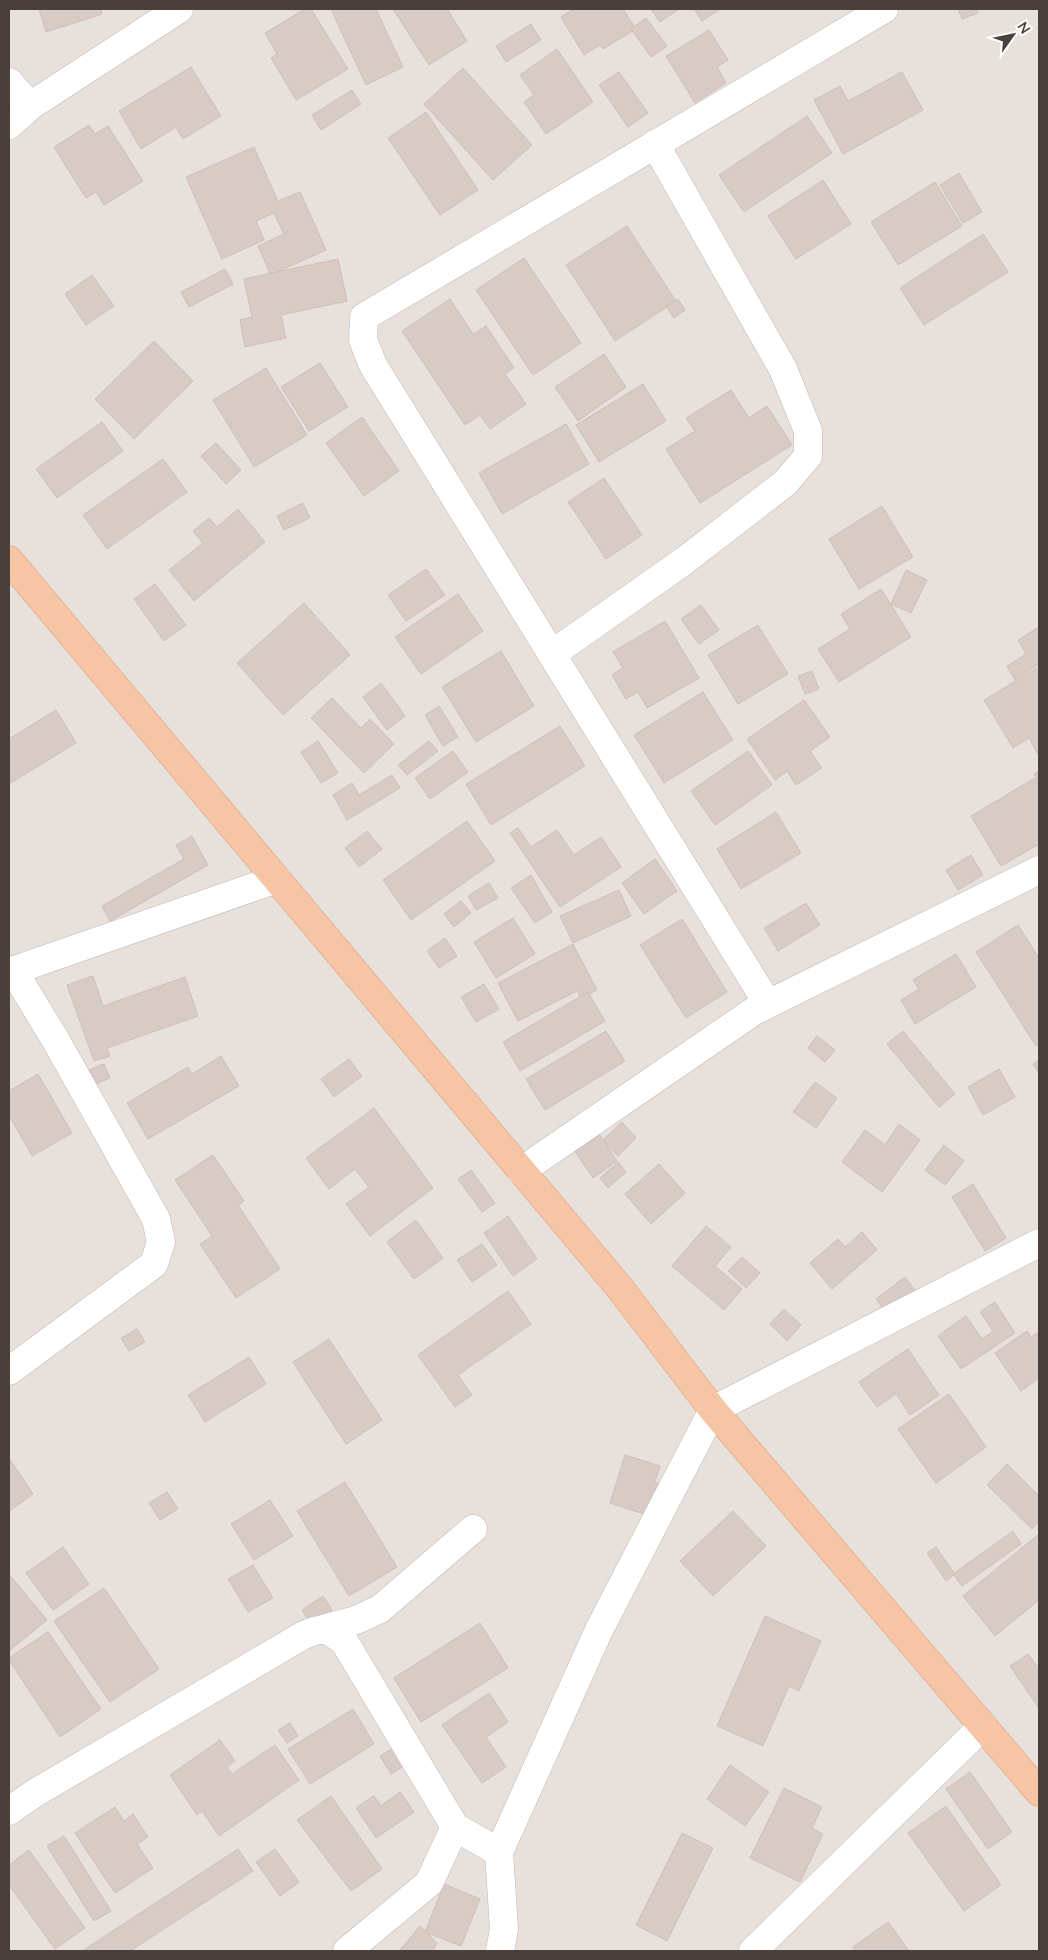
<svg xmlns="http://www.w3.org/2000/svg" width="1048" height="1960" viewBox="0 0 1048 1960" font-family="Lato,sans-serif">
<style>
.residential{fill:#e8e0db}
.building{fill:#d8cbc6;stroke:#d0beb7}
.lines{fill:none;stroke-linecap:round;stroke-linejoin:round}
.minor-casing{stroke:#c3b8b3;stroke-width:29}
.major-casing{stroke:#d99c77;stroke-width:29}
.minor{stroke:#fff;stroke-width:28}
.major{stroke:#f5c5a6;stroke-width:28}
</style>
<rect width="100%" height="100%" fill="#f5f0ed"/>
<!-- residential -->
<rect class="residential" x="9" y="9" width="1030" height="1942"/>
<!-- building -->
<g class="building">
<polygon points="39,9 100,9 102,14 46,32"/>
<polygon points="305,9 311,9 348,69 296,100 271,58 277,54 265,33"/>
<polygon points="331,9 376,9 403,67 366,85"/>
<polygon points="393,9 447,9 467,41 429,65"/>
<polygon points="574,9 623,9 636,29 603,49 600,45 584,55 561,17"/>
<polygon points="651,9 679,9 660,22"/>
<polygon points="694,9 720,9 702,21"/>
<polygon points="958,9 976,9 978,13 962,19"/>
<polygon points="646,18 667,46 651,57 631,29"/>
<polygon points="531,24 541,40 506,62 496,46"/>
<polygon points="709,30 728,60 717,67 726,83 695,103 666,56"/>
<polygon points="557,49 593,102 546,134 524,102 534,95 520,75"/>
<polygon points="191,67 221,116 183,139 176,127 141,149 119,111"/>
<polygon points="463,68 532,145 493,180 424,104"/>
<polygon points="619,72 648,113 628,127 599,85"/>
<polygon points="902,72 923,110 843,154 814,100 840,86 848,101"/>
<polygon points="352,90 361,104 321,130 312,115"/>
<polygon points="426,112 478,190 440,215 388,138"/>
<polygon points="807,116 832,153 744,212 719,175"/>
<polygon points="89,125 95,134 108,126 143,181 104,205 96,192 86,198 54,147"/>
<polygon points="254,147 278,201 300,192 326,250 271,275 258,246 284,234 274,213 256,221 264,240 222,259 186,177"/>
<polygon points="959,173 982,212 963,223 940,185"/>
<polygon points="823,180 851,224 796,259 768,216"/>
<polygon points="935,182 962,226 898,265 871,222"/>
<polygon points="627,226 676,301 615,341 566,265"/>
<polygon points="983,234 1008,272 924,325 900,288"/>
<polygon points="524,258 581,343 533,375 476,290"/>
<polygon points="338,259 347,301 281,315 286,338 245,347 240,320 252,317 244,279"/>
<polygon points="225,269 233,284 189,307 181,292"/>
<polygon points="92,275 114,306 86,325 65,294"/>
<polygon points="450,299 473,334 486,326 514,368 505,374 526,404 490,429 480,415 465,425 402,331"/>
<polygon points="678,299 685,310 674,318 666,306"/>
<polygon points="154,341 193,381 134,439 95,399"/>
<polygon points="604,354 626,387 578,421 555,387"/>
<polygon points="320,363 348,407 309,431 281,387"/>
<polygon points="266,368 307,435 254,467 213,400"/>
<polygon points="643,384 666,421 599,462 576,425"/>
<polygon points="731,390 749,418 767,406 792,445 700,503 666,449 695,431 686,418"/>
<polygon points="362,417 399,471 364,496 326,443"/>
<polygon points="102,422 123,451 57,498 36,469"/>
<polygon points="566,424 589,464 502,514 479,473"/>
<polygon points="216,443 241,470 226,484 201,456"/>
<polygon points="163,459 187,492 107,549 83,515"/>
<polygon points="604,478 642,535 606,559 568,502"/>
<polygon points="303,503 310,518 284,530 277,516"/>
<polygon points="882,506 913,557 859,589 829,539"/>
<polygon points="238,509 265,542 194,601 169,570 203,543 193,531 209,518 217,527"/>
<polygon points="426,569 445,595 406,621 388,595"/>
<polygon points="906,570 927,580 911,613 891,604"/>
<polygon points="155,584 186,625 164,641 134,599"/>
<polygon points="881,589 911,637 839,682 818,649 850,629 841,614"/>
<polygon points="458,594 483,631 421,674 395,637"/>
<polygon points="304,603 350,655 283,715 237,663"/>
<polygon points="701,605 719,630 699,644 681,619"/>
<polygon points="665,621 699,678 647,708 638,692 626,699 612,675 623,668 613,652"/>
<polygon points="758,625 788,674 738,704 708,655"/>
<polygon points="1039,627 1039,664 1015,680 1007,666 1026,654 1018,640"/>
<polygon points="501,651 534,706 476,742 442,687"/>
<polygon points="1039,667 1039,756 1029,738 1013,748 984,700"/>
<polygon points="812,671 819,689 805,694 798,676"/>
<polygon points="381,683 405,716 387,730 363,697"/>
<polygon points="703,692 733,740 664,783 634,735"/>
<polygon points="332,698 361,728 370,719 394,744 364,773 311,718"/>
<polygon points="804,700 830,737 810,751 822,768 796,785 787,771 775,780 747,739"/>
<polygon points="439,706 458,737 443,746 425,715"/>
<polygon points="56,710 76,743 9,784 9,739"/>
<polygon points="560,726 585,766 491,825 466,784"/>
<polygon points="318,741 338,773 321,783 301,752"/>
<polygon points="429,741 438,751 407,775 398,765"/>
<polygon points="453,751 468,772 430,799 415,778"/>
<polygon points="748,751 772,785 715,825 691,791"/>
<polygon points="1039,771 1039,782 1034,774"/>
<polygon points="392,775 400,788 347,820 333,795 352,783 359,795"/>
<polygon points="1035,778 1039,785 1039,844 1001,866 971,816"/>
<polygon points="776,812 801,853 741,889 717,849"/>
<polygon points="467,821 495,861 411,920 383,880"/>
<polygon points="518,828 531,847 557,830 574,855 601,837 621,867 560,907 510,833"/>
<polygon points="367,831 382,849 359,867 345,848"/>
<polygon points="192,836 208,865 110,921 102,906 184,859 176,845"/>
<polygon points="971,855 983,875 958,890 946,870"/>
<polygon points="655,859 677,891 644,914 622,883"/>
<polygon points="531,875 552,912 535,923 511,888"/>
<polygon points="489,883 498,898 476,910 468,896"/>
<polygon points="619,890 631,916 573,943 560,916"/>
<polygon points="461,901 471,913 454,927 444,914"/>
<polygon points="806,903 820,925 778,951 764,928"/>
<polygon points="513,918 535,954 496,978 474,942"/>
<polygon points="682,919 727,992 686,1018 640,945"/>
<polygon points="1018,925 1039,958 1039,1044 1036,1046 976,952"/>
<polygon points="445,938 457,956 439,968 427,951"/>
<polygon points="573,944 597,990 581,998 577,991 518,1021 498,983"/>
<polygon points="956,954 976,987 915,1024 901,1000 919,989 913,980"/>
<polygon points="93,976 103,1006 185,977 198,1016 107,1048 110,1056 94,1061 67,985"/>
<polygon points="484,984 499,1009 476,1022 461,997"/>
<polygon points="588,992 605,1021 520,1071 503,1042"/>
<polygon points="606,1031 625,1061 545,1110 526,1079"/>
<polygon points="903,1031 955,1094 939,1107 887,1044"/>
<polygon points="817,1036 835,1050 825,1062 808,1048"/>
<polygon points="221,1056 239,1086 148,1139 127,1103 188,1067 192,1074"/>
<polygon points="349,1059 362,1076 334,1097 321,1079"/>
<polygon points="1039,1060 1039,1073 1033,1064"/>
<polygon points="104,1064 110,1078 96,1084 89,1070"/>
<polygon points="999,1069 1015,1097 983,1115 968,1087"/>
<polygon points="38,1074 72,1133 32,1156 9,1115 9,1091"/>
<polygon points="815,1082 837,1098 816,1128 793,1112"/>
<polygon points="374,1108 433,1188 370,1236 346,1204 369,1187 355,1169 329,1189 306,1158"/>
<polygon points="622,1122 636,1138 618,1156 603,1140"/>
<polygon points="899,1124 920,1140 882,1192 842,1162 865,1130 885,1145"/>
<polygon points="600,1135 617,1161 593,1178 575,1151"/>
<polygon points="944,1145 964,1161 945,1185 925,1170"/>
<polygon points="213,1155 244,1201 238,1205 280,1269 236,1298 200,1244 212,1236 175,1180"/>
<polygon points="618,1162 626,1172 608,1188 600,1178"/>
<polygon points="659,1164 685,1193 651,1224 625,1194"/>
<polygon points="471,1170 495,1203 482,1212 458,1179"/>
<polygon points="973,1184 1006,1238 985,1251 952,1197"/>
<polygon points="508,1216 537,1259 513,1276 484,1233"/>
<polygon points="416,1220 443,1258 414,1279 387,1242"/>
<polygon points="706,1226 731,1247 715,1266 742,1289 724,1310 672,1266"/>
<polygon points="862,1232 877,1250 832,1289 810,1263 838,1239 845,1247"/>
<polygon points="482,1244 497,1265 472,1282 457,1260"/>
<polygon points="742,1257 760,1273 746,1288 728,1271"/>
<polygon points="905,1277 920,1297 890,1318 876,1299"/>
<polygon points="508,1291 531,1324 458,1375 472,1395 455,1407 418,1355"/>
<polygon points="995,1302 1015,1333 961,1369 938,1336 966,1316 982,1339 993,1331 980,1312"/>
<polygon points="784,1309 801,1325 787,1341 770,1324"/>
<polygon points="137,1329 145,1342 129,1351 121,1338"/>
<polygon points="1027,1331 1031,1337 1039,1332 1039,1378 1021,1391 995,1353"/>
<polygon points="329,1339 382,1420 346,1444 293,1362"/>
<polygon points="908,1349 939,1395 910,1415 896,1394 877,1407 859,1382"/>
<polygon points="249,1357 266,1384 205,1422 188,1395"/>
<polygon points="949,1394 986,1447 936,1483 898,1429"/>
<polygon points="625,1455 660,1466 655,1482 665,1486 656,1518 610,1503"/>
<polygon points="9,1458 33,1494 9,1511"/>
<polygon points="1007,1464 1039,1496 1039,1521 1032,1529 987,1485"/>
<polygon points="345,1482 397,1567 349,1596 297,1511"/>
<polygon points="167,1492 178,1509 160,1520 149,1503"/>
<polygon points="270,1500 293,1536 254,1560 231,1524"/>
<polygon points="733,1511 766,1546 713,1596 680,1561"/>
<polygon points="1013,1531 1021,1544 962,1586 953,1574"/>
<polygon points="1039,1534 1039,1600 995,1636 963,1596"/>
<polygon points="63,1547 89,1584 53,1610 26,1573"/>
<polygon points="936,1547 955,1574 946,1581 927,1553"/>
<polygon points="253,1565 273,1598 248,1612 228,1579"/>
<polygon points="9,1574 47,1620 10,1650 9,1648"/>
<polygon points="104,1588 159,1669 110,1702 54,1621"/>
<polygon points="323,1596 332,1610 311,1624 302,1610"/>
<polygon points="765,1616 821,1641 799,1691 789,1686 763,1746 717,1726"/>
<polygon points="480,1623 508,1668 421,1722 394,1678"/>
<polygon points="48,1632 101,1709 60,1737 9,1660 9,1658"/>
<polygon points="1028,1654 1039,1669 1038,1707 1010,1666"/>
<polygon points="489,1693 508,1722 486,1737 506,1767 482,1783 442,1725"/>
<polygon points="353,1709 374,1744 310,1784 288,1749"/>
<polygon points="290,1723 298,1736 287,1743 278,1730"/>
<polygon points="220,1740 235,1761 227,1767 232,1774 275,1745 299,1780 219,1836 202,1811 197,1815 170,1775"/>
<polygon points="400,1744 410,1762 391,1774 380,1756"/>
<polygon points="730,1765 769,1792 745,1826 707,1799"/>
<polygon points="970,1772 1012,1832 988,1849 946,1789"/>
<polygon points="784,1788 822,1807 812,1828 823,1834 800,1882 750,1858"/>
<polygon points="400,1792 414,1812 376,1838 356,1808 374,1796 381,1806"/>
<polygon points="331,1796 382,1869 351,1891 297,1820"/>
<polygon points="946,1806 1001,1885 964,1911 908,1833"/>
<polygon points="115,1807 124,1821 133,1814 148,1837 137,1844 153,1868 115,1893 75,1833"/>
<polygon points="682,1833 713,1848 667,1941 636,1925"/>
<polygon points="64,1836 111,1911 94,1921 47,1846"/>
<polygon points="238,1849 253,1871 130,1951 82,1951"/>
<polygon points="275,1849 299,1882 280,1896 256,1862"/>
<polygon points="29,1850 85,1928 55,1949 9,1885 9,1865"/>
<polygon points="444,1884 480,1899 461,1946 425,1932"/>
<polygon points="888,1922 909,1951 856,1951 853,1947"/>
<polygon points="420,1926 437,1943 433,1951 399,1951"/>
</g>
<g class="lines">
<!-- minor casing -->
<g class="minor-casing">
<g id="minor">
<polyline points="9,82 30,106"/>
<polyline points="9,125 30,106 179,9"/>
<polyline points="552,654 684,561 785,483 808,456 808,431 783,369 655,144"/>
<polyline points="9,972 277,879"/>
<polyline points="768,1004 373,365 363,340 364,317 884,9"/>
<polyline points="521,1171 754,1011 1039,870"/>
<polyline points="9,1371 154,1264 161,1242 156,1219 55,1039 13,970"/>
<polyline points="326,1628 356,1620 380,1609 473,1529"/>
<path d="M9,1811L35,1793L302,1636C324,1626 325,1628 344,1641L455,1827L499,1852"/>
<polyline points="347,1951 429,1883 455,1827"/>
<polyline points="500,1951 504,1929 499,1852 599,1630 713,1410 1039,1243"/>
<polyline points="753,1951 983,1726"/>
</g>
</g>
<!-- major casing -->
<g class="major-casing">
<polyline id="major" points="9,560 619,1287 713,1410 1039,1792"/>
</g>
<!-- minor -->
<use href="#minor" class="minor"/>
<!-- major -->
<use href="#major" class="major"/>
</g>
<!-- border -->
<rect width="1048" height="1960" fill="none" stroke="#493f3b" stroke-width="20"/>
<!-- north arrow -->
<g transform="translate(1013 35) rotate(57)" stroke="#ffffff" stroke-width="4" paint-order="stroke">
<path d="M0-4L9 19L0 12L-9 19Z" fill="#493f3b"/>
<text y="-8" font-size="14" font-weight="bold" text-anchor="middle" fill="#493f3b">N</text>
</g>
</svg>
